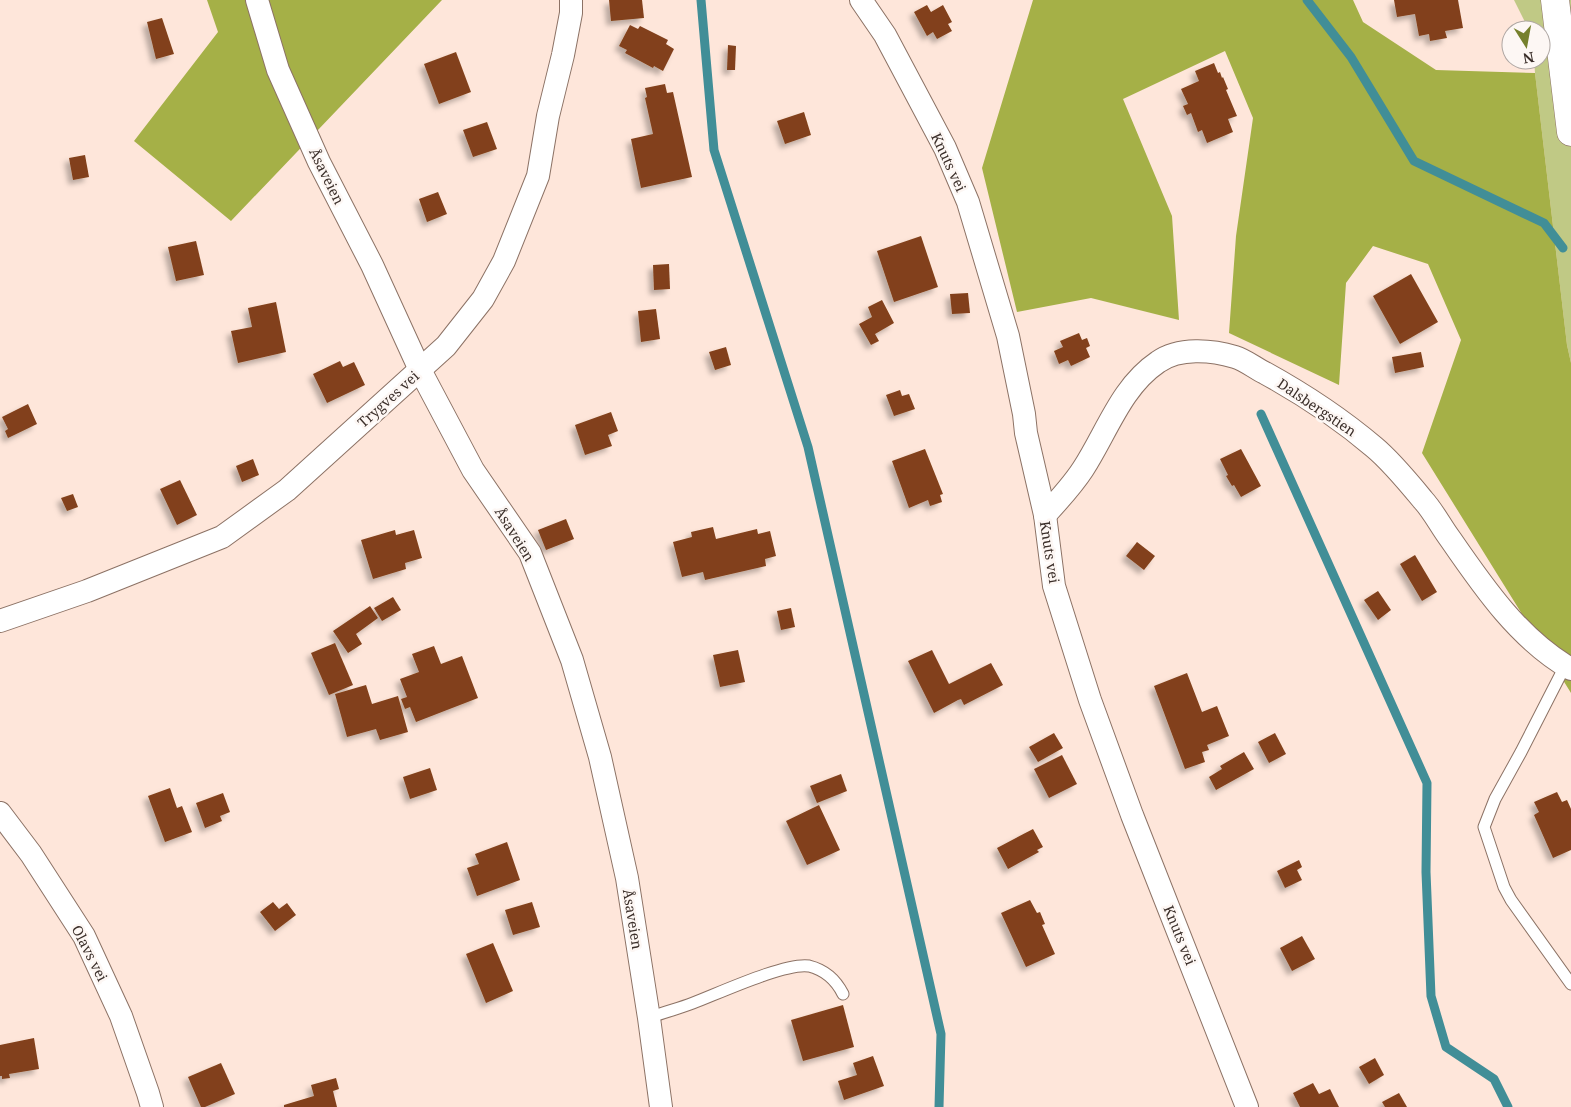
<svg xmlns="http://www.w3.org/2000/svg" width="1571" height="1107" viewBox="0 0 1571 1107" font-family="'Noto Serif',serif">
<style>
.green{fill:#c0c985}
.forest{fill:#a5b047}
.lines{fill:none;stroke-linecap:round;stroke-linejoin:round}
.stream{stroke:#418e97;stroke-width:9}
.building{fill:#82411a;filter:url(#shadow)}
.service-casing{stroke:#8c7265;stroke-width:13}
.minor-casing{stroke:#8c7265;stroke-width:24}
.primary-casing{stroke:#8c7265;stroke-width:29}
.service{stroke:#fff;stroke-width:11}
.minor{stroke:#fff;stroke-width:22}
.primary{stroke:#fff;stroke-width:28}
.labels{text-anchor:middle;dominant-baseline:central;stroke-width:5;stroke-linejoin:round;paint-order:stroke}
.street-label{font-size:14px;fill:#3b2f2a;stroke:#fdf7f4}
</style>
<defs>
<filter id="shadow"><feDropShadow dx="-4.5" dy="4.5" stdDeviation="2.5" flood-color="#0004"/></filter>
</defs>
<rect width="100%" height="100%" fill="#fee6da"/>
<!-- green -->
<polygon class="green" points="1514,0 1571,0 1571,363 1567,345 1535,73 1534,60 1541,60 1541,30 1529,30"/>
<!-- forest -->
<g class="forest">
<polygon points="207,0 442,0 231,221 134,141 218,32"/>
<polygon points="1033,0 1353,0 1363,22 1436,70 1535,73 1567,345 1571,363 1571,693 1422,453 1461,340 1428,264 1373,246 1346,283 1339,385 1229,333 1236,236 1253,118 1225,51 1123,99 1172,216 1179,320 1091,298 1017,312 982,168"/>
</g>
<g class="lines">
<!-- stream -->
<g class="stream">
<polyline points="701,0 714,150 808,447 941,1034 939,1107"/>
<polyline points="1307,0 1351,57 1414,161 1544,223 1563,248"/>
<polyline points="1261,414 1427,783 1426,872 1431,996 1446,1047 1494,1079 1508,1107"/>
</g>
</g>
<!-- building -->
<g class="building">
<polygon points="609,0 642,0 644,18 611,21"/>
<polygon points="1394,0 1458,0 1463,28 1445,31 1447,38 1430,41 1429,34 1419,36 1415,14 1397,17"/>
<polygon points="927,5 931,12 943,5 952,22 948,24 952,31 937,39 933,32 927,36 914,12"/>
<polygon points="162,18 174,54 156,59 147,22"/>
<polygon points="630,25 638,29 640,26 668,40 666,44 674,49 663,71 654,66 653,68 625,53 627,50 619,46"/>
<polygon points="728,45 736,46 735,70 727,70"/>
<polygon points="456,52 471,92 439,104 424,64"/>
<polygon points="1214,63 1218,73 1220,72 1222,78 1223,77 1228,89 1226,90 1237,116 1228,119 1233,132 1207,143 1202,130 1198,132 1191,113 1187,115 1183,106 1188,104 1181,89 1199,81 1195,71"/>
<polygon points="665,84 667,93 673,92 692,177 641,188 631,139 653,134 645,98 647,97 645,88"/>
<polygon points="804,112 811,135 785,144 777,121"/>
<polygon points="487,122 497,149 473,157 463,130"/>
<polygon points="85,155 89,177 73,180 69,158"/>
<polygon points="438,192 447,214 427,222 419,199"/>
<polygon points="921,236 938,287 894,302 877,251"/>
<polygon points="196,241 204,275 176,281 168,247"/>
<polygon points="669,264 670,289 654,290 653,265"/>
<polygon points="1411,274 1438,322 1400,344 1373,296"/>
<polygon points="968,293 970,313 952,314 950,294"/>
<polygon points="882,300 894,323 875,334 879,341 871,345 859,324 872,317 868,307"/>
<polygon points="276,302 286,352 238,363 231,331 252,327 248,308"/>
<polygon points="656,309 660,339 641,342 638,311"/>
<polygon points="1079,333 1082,340 1087,338 1090,346 1086,348 1090,357 1071,366 1068,360 1059,364 1054,351 1063,347 1060,341"/>
<polygon points="726,347 731,365 715,370 709,352"/>
<polygon points="1421,352 1424,367 1395,373 1392,357"/>
<polygon points="340,361 343,367 354,362 365,385 327,403 313,374"/>
<polygon points="900,390 902,396 909,394 915,409 894,416 886,395"/>
<polygon points="28,404 37,424 8,438 5,431 8,429 2,417"/>
<polygon points="611,412 618,431 608,435 612,446 585,455 575,425"/>
<polygon points="925,449 943,494 940,495 942,502 930,506 928,500 909,508 892,461"/>
<polygon points="1241,449 1261,486 1241,497 1234,485 1232,486 1226,476 1228,475 1220,459"/>
<polygon points="253,459 259,475 242,482 236,466"/>
<polygon points="180,480 197,515 177,525 160,489"/>
<polygon points="73,494 78,507 67,511 61,498"/>
<polygon points="566,519 574,539 546,550 538,530"/>
<polygon points="713,527 716,539 757,529 758,534 770,531 776,556 765,559 766,566 705,580 703,572 682,577 673,542 692,537 691,532"/>
<polygon points="395,530 396,535 414,530 422,558 405,563 406,569 373,579 361,540"/>
<polygon points="1137,542 1155,556 1144,570 1126,556"/>
<polygon points="1415,555 1437,592 1422,601 1400,564"/>
<polygon points="1378,591 1391,610 1378,620 1364,600"/>
<polygon points="393,597 401,610 382,621 374,608"/>
<polygon points="370,606 378,618 356,634 362,644 348,653 333,631"/>
<polygon points="791,608 795,627 781,630 777,611"/>
<polygon points="335,643 353,685 329,695 311,653"/>
<polygon points="434,646 441,664 462,656 478,698 416,722 410,707 405,709 401,699 407,697 400,679 419,672 412,654"/>
<polygon points="738,650 745,682 720,687 713,655"/>
<polygon points="932,650 949,684 991,663 1003,685 964,705 961,699 958,700 934,713 908,661"/>
<polygon points="1187,673 1202,712 1217,706 1229,736 1207,745 1209,750 1202,752 1205,762 1185,769 1154,686"/>
<polygon points="366,685 372,704 398,696 408,732 380,740 376,729 347,737 335,694"/>
<polygon points="1054,733 1063,748 1038,762 1029,747"/>
<polygon points="1275,733 1286,754 1269,763 1258,742"/>
<polygon points="1244,752 1254,769 1216,790 1209,777 1222,769 1220,766"/>
<polygon points="1062,755 1077,784 1049,798 1034,769"/>
<polygon points="430,768 437,790 410,799 403,777"/>
<polygon points="841,774 847,791 817,803 810,786"/>
<polygon points="170,788 177,808 182,806 192,832 165,842 148,796"/>
<polygon points="1557,792 1562,802 1567,800 1571,809 1571,850 1553,858 1534,815 1539,812 1534,802"/>
<polygon points="223,793 230,812 220,816 222,821 205,828 196,803"/>
<polygon points="819,805 840,850 807,865 786,821"/>
<polygon points="1033,829 1043,847 1037,850 1039,852 1008,869 997,848"/>
<polygon points="507,842 520,880 477,896 467,868 479,864 475,854"/>
<polygon points="1299,860 1302,867 1297,870 1302,880 1285,888 1277,871"/>
<polygon points="1030,900 1037,913 1040,912 1045,924 1042,925 1055,954 1026,967 1001,913"/>
<polygon points="273,902 279,909 287,903 296,915 275,931 260,912"/>
<polygon points="532,902 540,927 513,935 505,910"/>
<polygon points="1302,936 1315,959 1292,971 1280,948"/>
<polygon points="493,943 513,991 486,1003 466,954"/>
<polygon points="843,1005 854,1047 803,1061 791,1020"/>
<polygon points="34,1038 39,1069 9,1074 10,1078 2,1079 2,1076 0,1076 0,1045"/>
<polygon points="873,1056 884,1086 844,1100 838,1081 857,1075 853,1063"/>
<polygon points="1375,1058 1384,1075 1369,1084 1359,1067"/>
<polygon points="221,1063 235,1094 205,1107 201,1107 188,1077"/>
<polygon points="336,1078 339,1089 333,1091 337,1107 284,1107 284,1105 314,1096 311,1085"/>
<polygon points="1313,1083 1319,1094 1330,1089 1339,1107 1300,1107 1293,1093"/>
<polygon points="1399,1093 1407,1107 1385,1107 1382,1102"/>
</g>
<g class="lines">
<!-- service casing -->
<g class="service-casing">
<g id="service">
<polyline points="1565,666 1521,752 1495,799 1484,827 1504,887 1511,900 1571,984"/>
<path d="M649,1018C663,1012 678,1009 693,1003C717,994 786,962 809,966C825,970 836,980 843,994"/>
</g>
</g>
<!-- minor casing -->
<g class="minor-casing">
<g id="minor">
<polyline points="257,0 278,70 319,162 372,265 420,370 473,470 530,553 572,660 600,757 627,878 649,1018 661,1107"/>
<polyline points="861,0 885,35 945,148 968,202 1008,336 1024,414 1026,433 1045,515 1054,586 1090,700 1132,815 1247,1107"/>
<path d="M1045,515C1058,501 1072,486 1083,469C1107,432 1121,387 1158,362C1179,347 1212,350 1235,357C1245,360 1255,368 1265,373C1303,394 1341,419 1374,447C1391,461 1409,483 1423,500C1434,512 1441,527 1451,540C1484,588 1520,640 1571,669"/>
<polyline points="0,621 87,591 222,537 287,490 446,346 483,299 504,261 538,176 548,116 563,55 571,13 571,0"/>
<polyline points="0,813 31,854 84,936 121,1016 148,1093 152,1107"/>
</g>
</g>
<!-- primary casing -->
<g class="primary-casing">
<polyline id="primary" points="1555,0 1571,132"/>
</g>
<!-- service -->
<use href="#service" class="service"/>
<!-- minor -->
<use href="#minor" class="minor"/>
<!-- primary -->
<use href="#primary" class="primary"/>
</g>
<g class="labels">
<!-- street labels -->
<g class="street-label">
<text transform="translate(949 162) rotate(65)">Knuts vei</text>
<text transform="translate(327 176) rotate(64)">Åsaveien</text>
<text transform="translate(388 399) rotate(-42)">Trygves vei</text>
<text transform="translate(1317 407) rotate(34)">Dalsbergstien</text>
<text transform="translate(515 534) rotate(58)">Åsaveien</text>
<text transform="translate(1050 552) rotate(81)">Knuts vei</text>
<text transform="translate(633 919) rotate(81)">Åsaveien</text>
<text transform="translate(1180 935) rotate(68)">Knuts vei</text>
<text transform="translate(90 953) rotate(63)">Olavs vei</text>
</g>
</g>
<!-- north arrow -->
<g transform="translate(1526 45) rotate(169)"><circle r="24" fill="#fdf7f4" stroke="#afa7a3"/>
<path d="M0-4L9 19L0 12L-9 19Z" fill="#76802c"/>
<text y="-8" font-size="14" font-weight="bold" text-anchor="middle" fill="#3b2f2a">N</text>
</g>
</svg>
